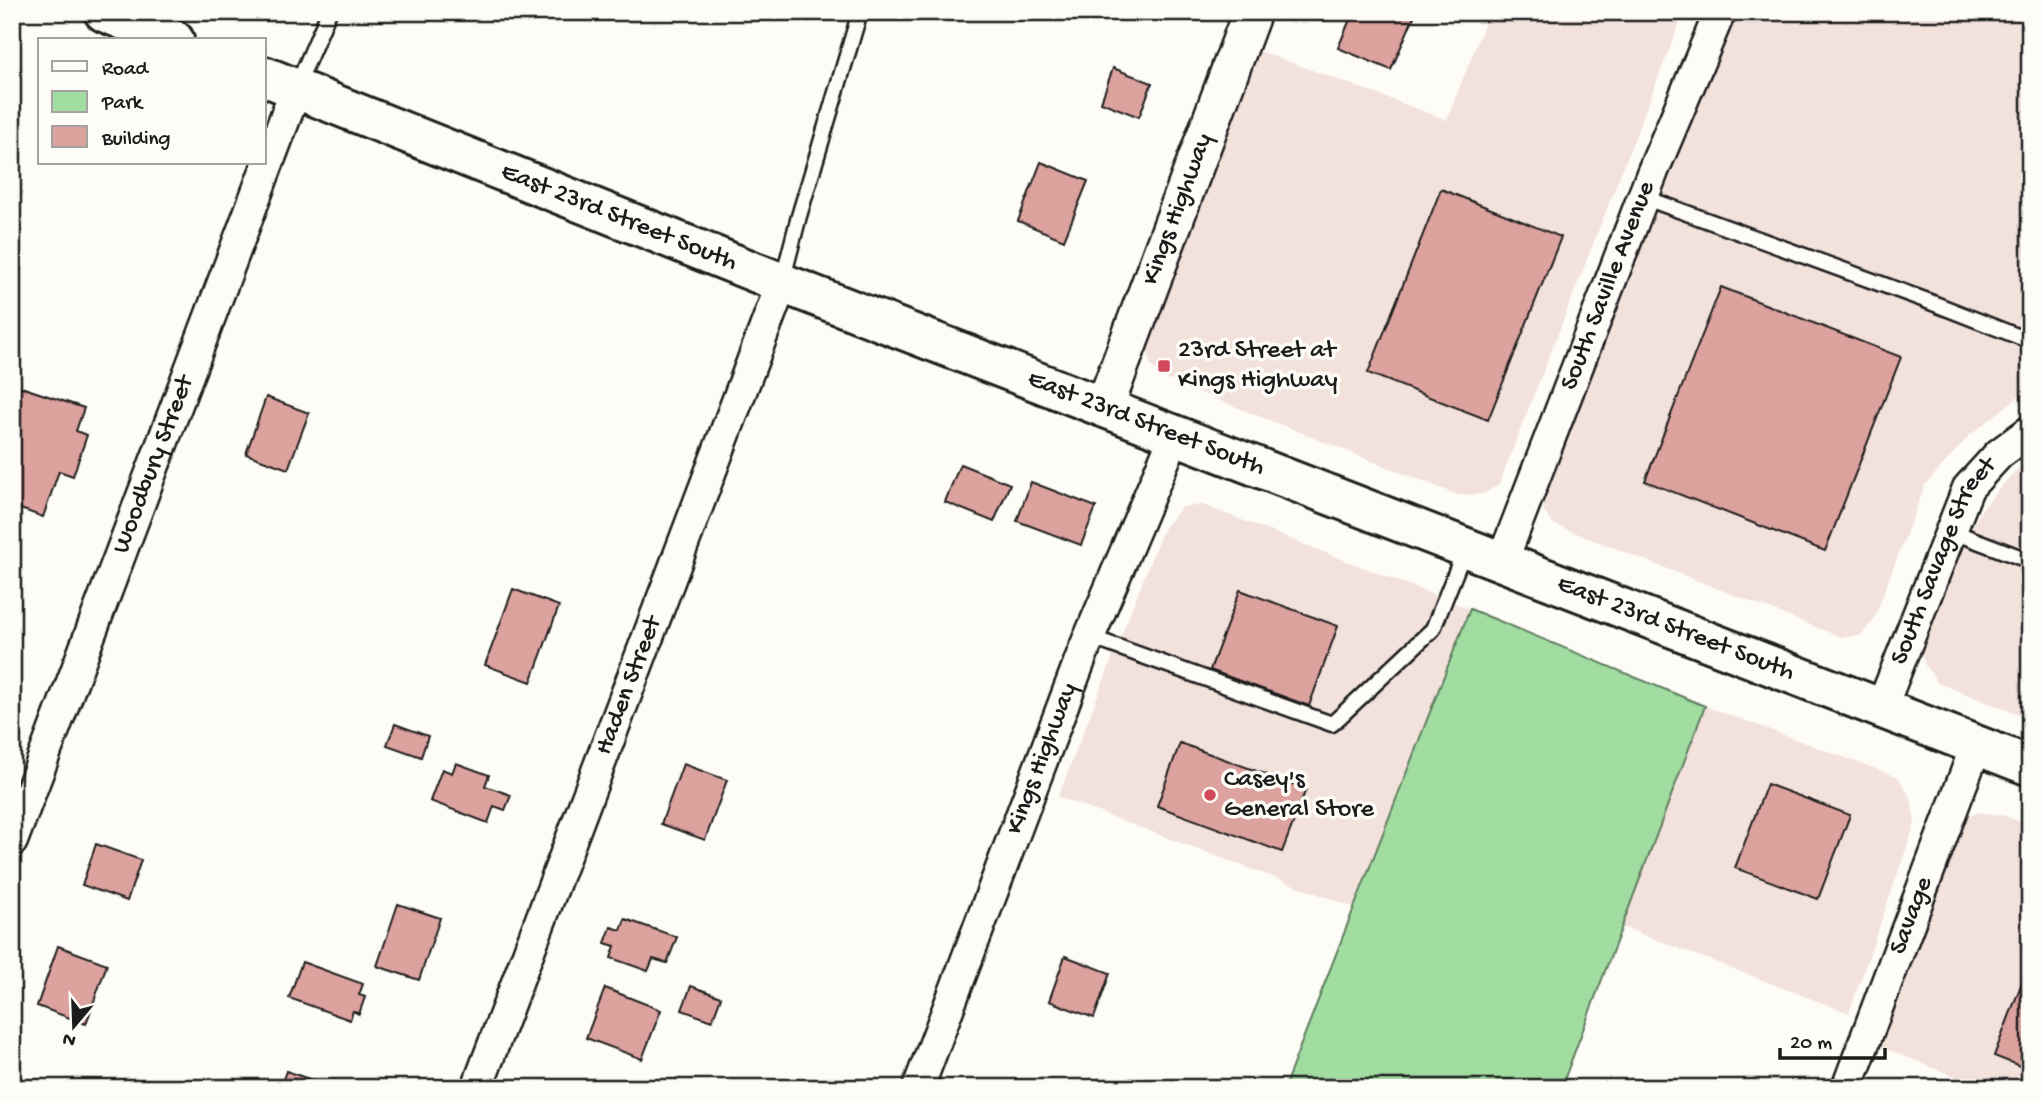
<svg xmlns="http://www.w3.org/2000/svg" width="2042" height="1100" viewBox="0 0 2042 1100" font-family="'Gochi Hand',sans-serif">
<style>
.built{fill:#f3e1dc}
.green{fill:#a1dca1;stroke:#5e7c5e;stroke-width:2}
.building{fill:#dca29e;stroke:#1c1c1c;stroke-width:2}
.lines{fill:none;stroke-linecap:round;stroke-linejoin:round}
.service-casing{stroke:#1c1c1c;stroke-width:19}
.minor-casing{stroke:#1c1c1c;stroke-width:35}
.tertiary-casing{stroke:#1c1c1c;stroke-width:42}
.primary-casing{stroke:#1c1c1c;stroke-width:44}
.service{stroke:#fdfcf7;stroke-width:14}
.minor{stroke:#fdfcf7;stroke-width:30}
.tertiary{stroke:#fdfcf7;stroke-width:37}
.primary{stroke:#fdfcf7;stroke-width:38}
.poi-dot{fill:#d1495b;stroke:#fdfcf7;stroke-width:2.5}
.labels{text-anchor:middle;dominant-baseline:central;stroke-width:7;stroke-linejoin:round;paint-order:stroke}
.street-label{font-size:26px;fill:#1c1c1c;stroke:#fdfcf7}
.poi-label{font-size:26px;fill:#1c1c1c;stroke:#fdfcf7;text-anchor:start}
</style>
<rect width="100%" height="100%" fill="#fdfcf7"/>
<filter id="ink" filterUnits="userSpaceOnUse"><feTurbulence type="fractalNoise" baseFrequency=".0143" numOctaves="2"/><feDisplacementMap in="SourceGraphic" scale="14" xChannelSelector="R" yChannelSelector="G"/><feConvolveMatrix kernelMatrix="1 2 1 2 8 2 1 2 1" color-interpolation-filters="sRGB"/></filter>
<g filter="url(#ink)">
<!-- built -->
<g class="built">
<polygon points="1489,12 1684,12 1499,484 1484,494 1458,495 1168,380 1151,366 1145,342 1257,50 1447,120"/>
<polygon points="1736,12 2030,12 2030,387 1969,436 1925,485 1873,621 1860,636 1841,637 1553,524 1543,510 1548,484 1688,124"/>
<polygon points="2030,460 2030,719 1938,683 1925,665 1920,649 1948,572 1982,509 2012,474"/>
<polygon points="1203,505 1470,609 1353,907 1058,797 1163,529 1182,507"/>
<polygon points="1705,706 1898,777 1911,798 1915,824 1849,1013 1620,926"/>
<polygon points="1978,812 2005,816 2030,826 2030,1088 1984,1088 1881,1047 1958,823"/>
</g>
<!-- green -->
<polygon class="green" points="1470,609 1705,706 1561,1088 1284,1088"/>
<!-- building -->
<g class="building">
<polygon points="1097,12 1117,12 1114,19"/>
<polygon points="1353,12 1416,12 1391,70 1338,48"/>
<polygon points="1113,68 1152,83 1139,117 1101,102"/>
<polygon points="1041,162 1088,181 1064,240 1018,221"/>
<polygon points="1441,189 1561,237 1488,420 1368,373"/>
<polygon points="1721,287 1901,357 1825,551 1645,481"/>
<polygon points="15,385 84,408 76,431 87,435 73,476 59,471 43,517 12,506 12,394"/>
<polygon points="266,397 309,413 288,469 246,454"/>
<polygon points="960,464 1010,484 994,522 945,502"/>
<polygon points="1031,482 1096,507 1081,545 1017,521"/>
<polygon points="513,589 559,606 531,682 485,665"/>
<polygon points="1240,590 1338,626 1309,706 1210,670"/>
<polygon points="395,724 428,736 421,757 387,745"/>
<polygon points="1180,743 1306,789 1282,852 1157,806"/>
<polygon points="456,763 489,775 485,786 511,795 505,810 494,806 488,823 430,801 442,769 452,773"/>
<polygon points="683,764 727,780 705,840 661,824"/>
<polygon points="1767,784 1850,815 1818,899 1735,868"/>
<polygon points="96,844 141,860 127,901 82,885"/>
<polygon points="398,904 440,918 419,980 377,966"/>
<polygon points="625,919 677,937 667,963 653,959 648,971 611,958 615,946 605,943 611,927 621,930"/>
<polygon points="58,946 107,964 86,1024 37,1006"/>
<polygon points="1065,956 1110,973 1094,1018 1049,1001"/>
<polygon points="302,962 363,984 359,995 365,997 359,1014 353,1011 350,1020 289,998"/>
<polygon points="2029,964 2030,964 2030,1070 1994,1056"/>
<polygon points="691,986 721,997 712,1021 682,1010"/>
<polygon points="605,988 661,1010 642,1059 586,1038"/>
<polygon points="286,1071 335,1088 280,1088"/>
</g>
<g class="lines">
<!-- service casing -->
<g class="service-casing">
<g id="service">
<polyline points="296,88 329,12"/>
<polyline points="1643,197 1925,300 2030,341"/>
<polyline points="782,282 799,216 860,12"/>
<polyline points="1951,531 2030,561"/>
<polyline points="1090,637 1332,724 1433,629 1465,549"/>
</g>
</g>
<!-- minor casing -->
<g class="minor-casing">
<g id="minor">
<path id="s1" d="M1502,562L1653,171L1720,12"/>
<path id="s2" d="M1881,709L1968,488L1999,454L2030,431"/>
<path id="s3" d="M12,841L296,89"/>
<path id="s4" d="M477,1088L782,283"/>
<path id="s5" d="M918,1088L1085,647L1175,435"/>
<path id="s6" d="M1847,1088L1976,746"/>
</g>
</g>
<!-- tertiary casing -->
<g class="tertiary-casing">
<g id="tertiary">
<path id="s7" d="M1104,408L1252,12"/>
</g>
</g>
<!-- primary casing -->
<g class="primary-casing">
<g id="primary">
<polyline points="104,12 174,40"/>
<path id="s8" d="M264,76L782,283L2030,766"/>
</g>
</g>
<!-- service -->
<use href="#service" class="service"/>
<!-- minor -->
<use href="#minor" class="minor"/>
<!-- tertiary -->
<use href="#tertiary" class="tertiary"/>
<!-- primary -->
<use href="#primary" class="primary"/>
</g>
</g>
<!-- markers -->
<g class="poi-dot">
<rect x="1157" y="359" width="14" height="14" rx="3.5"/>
<circle cx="1210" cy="795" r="7"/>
</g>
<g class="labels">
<!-- street labels -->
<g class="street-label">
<text stroke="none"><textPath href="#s7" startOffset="212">Kings Highway</textPath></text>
<text stroke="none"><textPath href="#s8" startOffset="382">East 23rd Street South</textPath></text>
<text stroke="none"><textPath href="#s1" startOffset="296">South Saville Avenue</textPath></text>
<text stroke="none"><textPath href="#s8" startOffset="948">East 23rd Street South</textPath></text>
<text stroke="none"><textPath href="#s3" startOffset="402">Woodbury Street</textPath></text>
<text stroke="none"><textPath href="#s2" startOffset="161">South Savage Street</textPath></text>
<text stroke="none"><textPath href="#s8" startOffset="1516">East 23rd Street South</textPath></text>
<text stroke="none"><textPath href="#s4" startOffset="430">Haden Street</textPath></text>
<text stroke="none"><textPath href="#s5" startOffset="352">Kings Highway</textPath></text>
<text stroke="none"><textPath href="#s6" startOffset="184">Savage</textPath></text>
</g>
<!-- poi labels -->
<g class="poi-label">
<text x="1178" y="351">23rd Street at<tspan x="1178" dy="30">Kings Highway</tspan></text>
<text x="1224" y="780">Casey's<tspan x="1224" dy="30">General Store</tspan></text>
</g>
</g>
<!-- margin -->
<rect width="2042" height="1100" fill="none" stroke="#fdfcf7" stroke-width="42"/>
<rect x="21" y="21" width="2000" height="1058" fill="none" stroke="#1c1c1c" stroke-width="2.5" filter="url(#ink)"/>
<!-- legend -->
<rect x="38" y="38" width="228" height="126" fill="#fdfcf7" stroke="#a3a29f" stroke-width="2"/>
<rect x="52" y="61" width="35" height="10" fill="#fdfcf7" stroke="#a3a29f" stroke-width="2"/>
<text x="102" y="74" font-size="21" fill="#1c1c1c">Road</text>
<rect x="52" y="91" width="35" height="21" fill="#a1dca1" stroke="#a3a29f" stroke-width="2"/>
<text x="102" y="108" font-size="21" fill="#1c1c1c">Park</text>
<rect x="52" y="126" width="35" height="21" fill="#dca29e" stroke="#a3a29f" stroke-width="2"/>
<text x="102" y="144" font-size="21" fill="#1c1c1c">Building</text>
<!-- north arrow -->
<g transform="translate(74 1026) rotate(199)" stroke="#fdfcf7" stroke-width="5" paint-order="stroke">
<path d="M0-5L12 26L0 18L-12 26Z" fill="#1c1c1c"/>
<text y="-10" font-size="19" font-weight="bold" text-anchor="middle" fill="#1c1c1c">N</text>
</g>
<!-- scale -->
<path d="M1780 1048v10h105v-10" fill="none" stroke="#1c1c1c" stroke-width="3.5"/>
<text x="1790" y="1048" font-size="21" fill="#1c1c1c" stroke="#fdfcf7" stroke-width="5" paint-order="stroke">20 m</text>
</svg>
